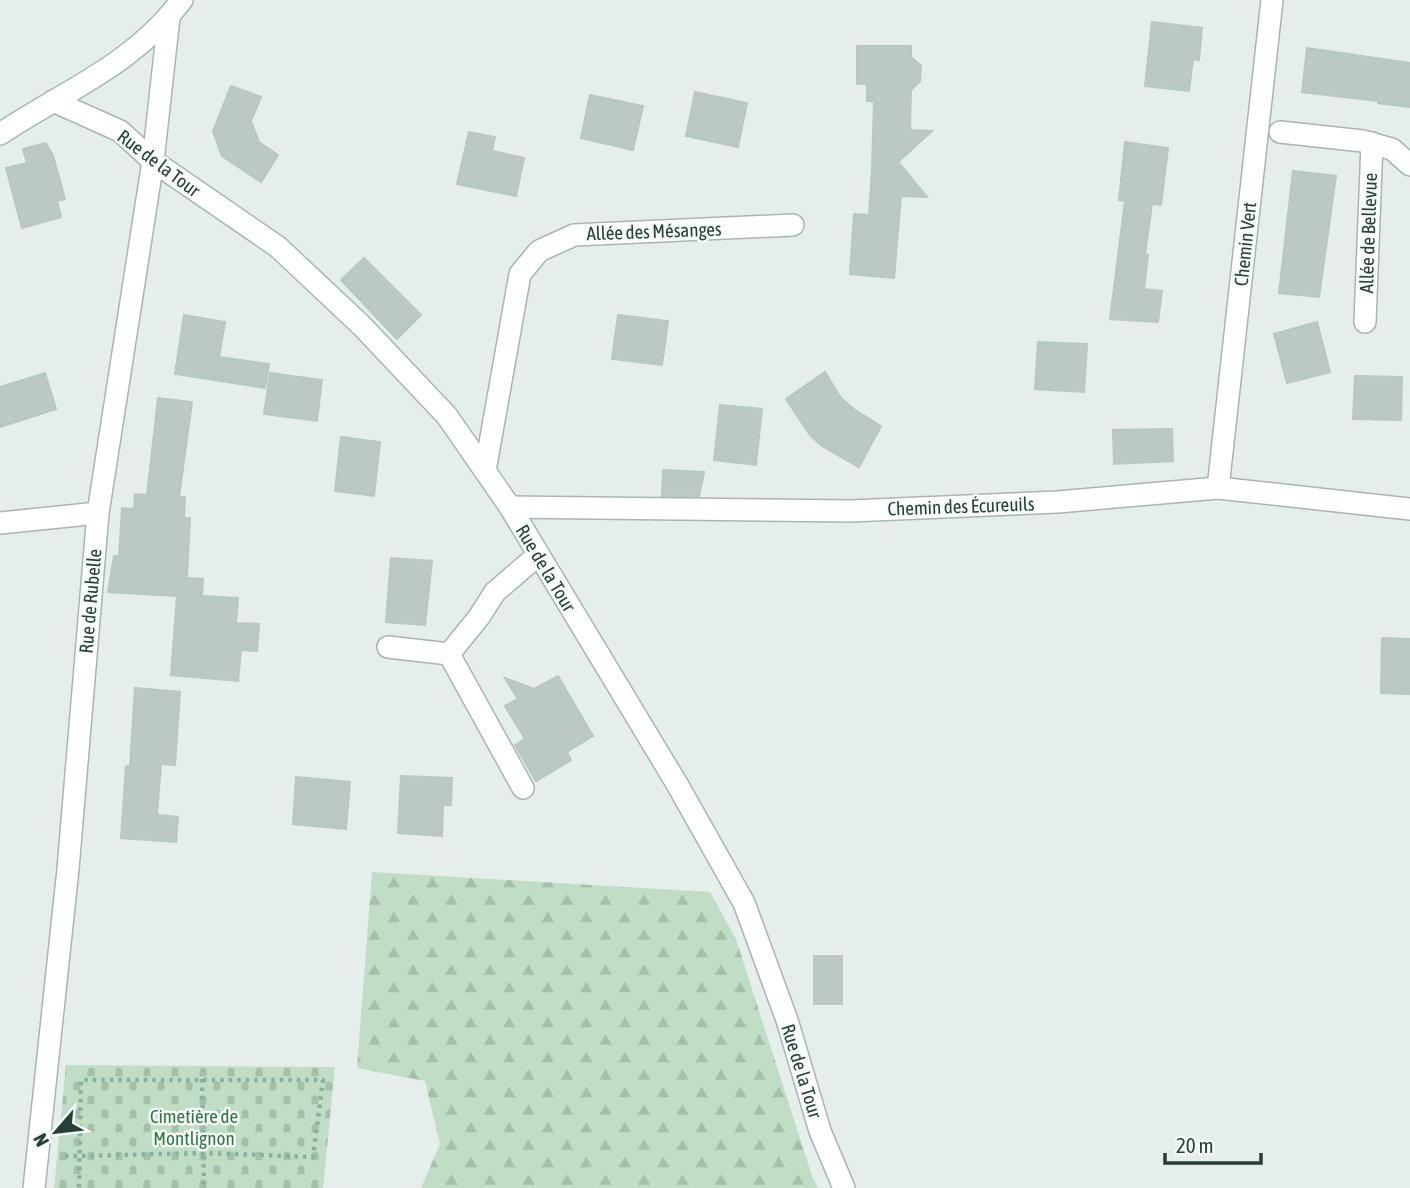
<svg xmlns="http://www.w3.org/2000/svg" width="1410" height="1188" viewBox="0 0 1410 1188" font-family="'Asap Condensed',sans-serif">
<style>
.forest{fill:url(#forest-firs)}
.cemetery{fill:url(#cemetery-stones)}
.building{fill:#bbc9c2;stroke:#b8c8c0;stroke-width:2}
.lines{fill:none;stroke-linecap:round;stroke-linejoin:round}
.minor-casing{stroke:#a7b6b1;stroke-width:24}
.secondary-casing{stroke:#a4bab0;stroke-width:24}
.path{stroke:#87b1a1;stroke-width:4.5;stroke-dasharray:3.5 5;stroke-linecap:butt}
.minor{stroke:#fff;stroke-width:21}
.secondary{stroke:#fff;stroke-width:21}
.labels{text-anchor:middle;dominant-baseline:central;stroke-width:5;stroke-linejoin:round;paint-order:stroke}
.street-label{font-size:19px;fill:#244037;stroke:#f6faf8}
.park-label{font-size:19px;fill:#2f7645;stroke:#f6faf8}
</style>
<defs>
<pattern id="forest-firs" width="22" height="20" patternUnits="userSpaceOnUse" patternTransform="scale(1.75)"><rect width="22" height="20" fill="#bfdec5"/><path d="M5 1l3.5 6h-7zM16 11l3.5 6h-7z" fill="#a4c0aa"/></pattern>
<pattern id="cemetery-stones" width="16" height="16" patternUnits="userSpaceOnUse" patternTransform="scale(1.75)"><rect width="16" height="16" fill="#bfdec5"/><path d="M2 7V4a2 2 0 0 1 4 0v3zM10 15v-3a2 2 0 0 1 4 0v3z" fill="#a4c0aa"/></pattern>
</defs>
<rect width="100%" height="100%" fill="#e5eeea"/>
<!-- forest -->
<polygon class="forest" points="372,872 710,892 736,939 812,1176 818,1188 421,1188 440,1144 425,1081 357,1068"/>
<!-- cemetery -->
<polygon class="cemetery" points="66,1065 335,1067 323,1188 54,1188"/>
<!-- building -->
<g class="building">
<polygon points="1152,22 1202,28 1199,60 1193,59 1189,91 1145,86"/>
<polygon points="857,46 911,46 911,57 921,66 920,81 911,90 910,130 932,131 898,162 927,197 901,196 894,278 850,274 854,214 869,215 872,169 874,101 867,101 867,84 857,84"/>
<polygon points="1307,48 1410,63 1410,107 1378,103 1378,101 1302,92"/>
<polygon points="231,86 261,97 251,121 259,142 278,155 261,182 222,156 213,131"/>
<polygon points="695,92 747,103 738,147 686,136"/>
<polygon points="590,95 643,106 633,150 581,138"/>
<polygon points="469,132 495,137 492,151 524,158 516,196 457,184"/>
<polygon points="1125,142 1168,148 1161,205 1152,204 1145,254 1148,255 1144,289 1162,291 1158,322 1110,319 1125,201 1119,200"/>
<polygon points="46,143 53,156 65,199 57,201 61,217 22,228 6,168 27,163 23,149"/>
<polygon points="1293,171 1336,176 1319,297 1279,293"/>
<polygon points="364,258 421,315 397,339 341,280"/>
<polygon points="184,315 225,322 219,357 269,364 265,388 175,374"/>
<polygon points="618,315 668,321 662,365 612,359"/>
<polygon points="1317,322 1330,372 1287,383 1274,334"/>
<polygon points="1038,342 1087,344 1084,392 1035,389"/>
<polygon points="825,372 841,398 855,410 881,426 859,467 822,446 810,435 786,399"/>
<polygon points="45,373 56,409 0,427 0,387"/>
<polygon points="270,373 322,380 317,421 264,414"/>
<polygon points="1355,376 1402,377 1401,420 1353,419"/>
<polygon points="158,398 192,402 179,497 185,497 184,518 190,518 187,578 203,579 202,596 238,598 236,623 259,624 257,651 241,650 238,681 171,675 177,596 108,592 114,556 119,556 122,508 134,509 135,494 147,495"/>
<polygon points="720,405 762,409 756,465 714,460"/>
<polygon points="1172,429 1173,461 1114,464 1113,430"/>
<polygon points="341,437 380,442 374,496 335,491"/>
<polygon points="663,470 704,472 699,496 662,496"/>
<polygon points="391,558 432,561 425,625 386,622"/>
<polygon points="1382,638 1410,639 1410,694 1381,693"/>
<polygon points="558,676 593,736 567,752 571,760 536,781 515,745 525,739 505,706 518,699 505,678 534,689"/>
<polygon points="135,688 180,692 175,765 161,764 157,815 178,817 176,842 121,838 126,766 130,767"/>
<polygon points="401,776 452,778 451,805 443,805 442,836 398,833"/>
<polygon points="296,777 350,782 346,829 293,824"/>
<rect x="814" y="956" width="28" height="48"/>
</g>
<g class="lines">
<!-- minor casing -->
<g class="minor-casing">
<g id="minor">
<polyline points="53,101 120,131 153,161 278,247 362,326 447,416 510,507 677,784 744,903 787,1020 820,1131 844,1188"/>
<polyline points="1280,132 1363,141 1392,149 1410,165"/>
<polyline points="1365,322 1372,143"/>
<polyline points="485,471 520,274 539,251 574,235 793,225"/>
<polyline points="1218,488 1272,0"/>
<polyline points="510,507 851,511 1058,502 1218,488 1410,509"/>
<polyline points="0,523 98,513"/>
<polyline points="388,647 449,654 479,617 495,592 538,555"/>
<polyline points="449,654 523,788"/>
<polyline points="34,1188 68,869 98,513 153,161 169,17"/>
</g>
</g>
<!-- secondary casing -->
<g class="secondary-casing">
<path id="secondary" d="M0,134C66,90 132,66 182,0"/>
</g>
<!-- path -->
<g class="path">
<polyline points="202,1079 204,1188"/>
<polyline points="65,1156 79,1156 205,1153 313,1157 323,1080 81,1080 79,1188"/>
</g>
<!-- minor -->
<use href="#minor" class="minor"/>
<!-- secondary -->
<use href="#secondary" class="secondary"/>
</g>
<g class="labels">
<!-- street labels -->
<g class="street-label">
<text transform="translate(159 163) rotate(37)">Rue de la Tour</text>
<text transform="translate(654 231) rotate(-2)">Allée des Mésanges</text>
<text transform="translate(1368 233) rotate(-88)">Allée de Bellevue</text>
<text transform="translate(1245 244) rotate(-84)">Chemin Vert</text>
<text transform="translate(961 506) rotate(-2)">Chemin des Écureuils</text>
<text transform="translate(546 568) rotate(59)">Rue de la Tour</text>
<text transform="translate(90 601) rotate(-85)">Rue de Rubelle</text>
<text transform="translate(802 1071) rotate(73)">Rue de la Tour</text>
</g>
<!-- park labels -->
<g class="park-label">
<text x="194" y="1116">Cimetière de<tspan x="194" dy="22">Montlignon</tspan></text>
</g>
</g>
<!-- north arrow -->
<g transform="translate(56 1132) rotate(242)" stroke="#f6faf8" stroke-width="5" paint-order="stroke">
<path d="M0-5L12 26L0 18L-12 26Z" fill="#244037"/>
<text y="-10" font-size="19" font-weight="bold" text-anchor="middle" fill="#244037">N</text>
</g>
<!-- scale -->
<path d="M1165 1153v10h96v-10" fill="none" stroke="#244037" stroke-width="3.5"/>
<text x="1176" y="1153" font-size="21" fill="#244037" stroke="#f6faf8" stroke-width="5" paint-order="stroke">20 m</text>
</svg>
